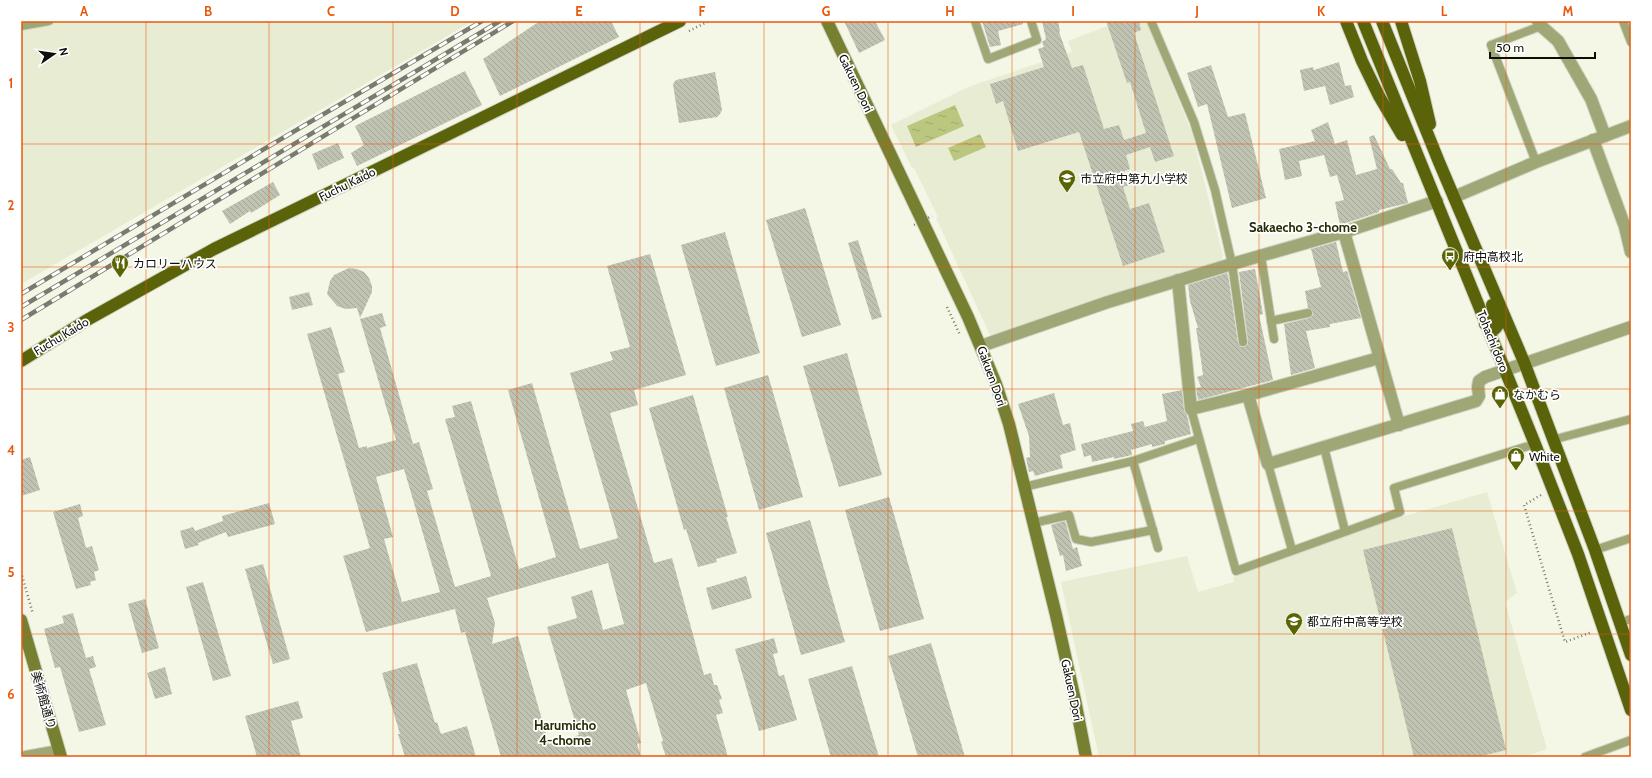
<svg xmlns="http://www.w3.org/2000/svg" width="1652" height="778" viewBox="0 0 1652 778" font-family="Cabin,'Noto Sans JP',sans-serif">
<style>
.built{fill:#e8ecd3}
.water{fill:url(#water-ripples)}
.building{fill:url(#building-back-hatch);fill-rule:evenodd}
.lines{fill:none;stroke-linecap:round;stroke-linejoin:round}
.lane-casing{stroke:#cfd2c2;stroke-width:10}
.street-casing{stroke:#cfd2c2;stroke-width:14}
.secondary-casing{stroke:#cfd2c2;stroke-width:14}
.primary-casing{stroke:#cfd2c2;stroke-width:14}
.path{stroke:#76786c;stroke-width:2.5;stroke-dasharray:1 3;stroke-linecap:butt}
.lane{stroke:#9ea775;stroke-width:8}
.street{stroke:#9ea775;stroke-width:12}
.secondary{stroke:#768030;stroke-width:12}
.primary{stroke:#5a6309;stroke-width:12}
.rail-casing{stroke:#797b70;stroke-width:4.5}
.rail{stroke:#fff;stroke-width:3;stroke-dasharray:9;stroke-linecap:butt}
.path-bridge{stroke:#76786c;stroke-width:2.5;stroke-dasharray:1 3;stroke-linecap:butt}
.grid{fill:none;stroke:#e8590c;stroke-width:1;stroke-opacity:0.55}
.labels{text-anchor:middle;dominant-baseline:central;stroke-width:3.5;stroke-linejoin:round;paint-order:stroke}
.street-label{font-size:12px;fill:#0d0e08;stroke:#fff}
.poi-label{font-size:12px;fill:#0d0e08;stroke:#fff;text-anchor:start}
.neighbourhood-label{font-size:13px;font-weight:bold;fill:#282c03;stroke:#fff}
.neatline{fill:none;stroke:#e8590c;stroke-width:1.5}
.grid-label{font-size:13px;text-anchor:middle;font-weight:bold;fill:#e8590c}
</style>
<defs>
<pattern id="water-ripples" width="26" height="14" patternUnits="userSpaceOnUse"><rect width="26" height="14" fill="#bbc67f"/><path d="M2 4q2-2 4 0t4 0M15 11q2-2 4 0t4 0" fill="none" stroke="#a0a96c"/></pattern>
<pattern id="building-back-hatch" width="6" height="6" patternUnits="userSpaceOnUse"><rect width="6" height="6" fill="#c0c3b1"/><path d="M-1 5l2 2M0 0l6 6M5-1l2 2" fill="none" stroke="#a4a697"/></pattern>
</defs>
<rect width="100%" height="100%" fill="#f4f7e5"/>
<!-- built -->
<g class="built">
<polygon points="21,21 473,21 21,284"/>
<polygon points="1120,21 1146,21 1192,133 1223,256 1220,262 991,337 936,218 938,217 914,168 912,168 891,125 968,87 1072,52 1068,41"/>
<polygon points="1487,492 1517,593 1505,602 1547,749 1524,757 1099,757 1061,582 1187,556 1198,592 1234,582 1233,577 1374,525"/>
</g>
<!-- water -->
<g class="water">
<polygon points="955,105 964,126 916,147 907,126"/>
<polygon points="980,134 986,147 954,161 948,148"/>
</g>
<!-- building -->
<g class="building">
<polygon points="540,21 611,21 619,37 500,96 483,59"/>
<polygon points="844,21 875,21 885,40 859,53"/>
<polygon points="982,21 1023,21 1023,24 998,31 1001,45 990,47"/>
<polygon points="1042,21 1058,21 1060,31 1059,32 1072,68 1083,65 1104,129 1119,125 1124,140 1146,133 1130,82 1127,83 1106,21 1139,21 1141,30 1134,33 1174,156 1155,162 1150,147 1126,155 1130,169 1124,171 1129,185 1123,187 1130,209 1149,203 1165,252 1123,266 1079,132 1018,151 1003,101 996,104 990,84 1044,67 1038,49 1044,47 1042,42 1046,39"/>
<polygon points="1339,62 1345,86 1351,85 1354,97 1330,105 1325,86 1304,91 1300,70 1313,67 1314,70"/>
<polygon points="1211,65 1228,117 1245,113 1266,198 1232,208 1207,104 1198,107 1187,73"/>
<polygon points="465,71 482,105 357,166 351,153 364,145 355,126"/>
<polygon points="715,72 722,110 720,114 717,117 679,123 673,84 676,80"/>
<polygon points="1328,122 1335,144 1347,140 1356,175 1377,169 1369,137 1374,135 1390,169 1392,169 1401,183 1403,183 1408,203 1379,210 1379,212 1340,225 1335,202 1344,200 1337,175 1330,177 1324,155 1299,161 1302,176 1285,180 1279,149 1315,141 1311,130"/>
<polygon points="338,143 344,158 318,170 312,154"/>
<polygon points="273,182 280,195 251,213 250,211 230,224 222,211"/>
<polygon points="805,208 841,325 802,337 766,220"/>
<polygon points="725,232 760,353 716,366 681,245"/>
<polygon points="858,240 882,317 872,320 848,243"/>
<polygon points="1336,242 1343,272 1347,271 1361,318 1330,324 1330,327 1306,331 1315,368 1291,375 1284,324 1309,318 1313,315 1312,310 1308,308 1305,291 1321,287 1311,249"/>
<path d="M650,254L686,375L634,390L638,405L610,413L654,563L672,558L704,675L711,673L714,685H717L722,699L719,700L723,713L716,715L728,757H666L661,742L663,741L646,683L626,690L641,743L637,744L641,757H501L465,632L461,633L455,609L366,632L343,556L370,548L307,334L331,327L345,372L338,374L359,448L367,446V448L396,440L360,319L382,313L386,326L380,328L413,444L419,442L433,489L427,491L455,587L491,576L445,419L455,417L452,406L471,401L519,569L556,557L508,390L532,383L580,549L618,538L570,373L613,360L610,352L630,347L607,266ZM404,469L440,592L402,602L384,539L393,537L376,477ZM608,563L624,624L603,630L592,590L571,597L577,618L547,627L579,735L549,744L518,636L492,644L495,623L487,598Z"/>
<polygon points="349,268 357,269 364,272 369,278 372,286 372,292 360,318 357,308 346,309 337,306 327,294 330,281 334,275"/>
<polygon points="1255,269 1263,314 1259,315 1273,380 1198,400 1196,388 1201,387 1197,377 1203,375 1201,360 1196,328 1198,328 1190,301 1188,285 1227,273 1228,275 1238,343 1241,347 1244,347 1248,344 1248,341 1239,272"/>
<polygon points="309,292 313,305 292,310 289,297"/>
<polygon points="847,353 882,475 839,487 803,366"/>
<polygon points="768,375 803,497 759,510 724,388"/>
<polygon points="1182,390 1184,410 1187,415 1191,434 1165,441 1165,444 1152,447 1152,444 1131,450 1132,455 1114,459 1114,457 1092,462 1091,455 1084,457 1081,444 1133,431 1131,424 1143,421 1145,427 1167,421 1162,394"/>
<polygon points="1054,393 1063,425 1070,423 1076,450 1060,455 1063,468 1035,476 1033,471 1029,472 1026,458 1030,457 1029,436 1018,404"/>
<polygon points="693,395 728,517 726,517 737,553 716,559 717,562 698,567 686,529 684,530 649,408"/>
<polygon points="30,457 40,490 21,496 21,460"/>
<polygon points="889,497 924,619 880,631 845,510"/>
<polygon points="269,503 275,524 228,537 226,532 198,543 199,545 185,549 180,531 193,527 195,531 223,521 222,516"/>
<polygon points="80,504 83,516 78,518 86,548 92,546 99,570 94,572 96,580 90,582 91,585 76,589 53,512"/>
<polygon points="810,520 845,642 801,655 766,533"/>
<polygon points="1065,521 1073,549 1077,547 1082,566 1066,571 1063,555 1060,556 1051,525"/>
<polygon points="1452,528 1506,750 1478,757 1414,757 1363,550"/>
<polygon points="263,564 290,659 273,664 245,569"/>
<polygon points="746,576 752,598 712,610 706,588"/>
<polygon points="203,582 231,676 213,681 186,587"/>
<polygon points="145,599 159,648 142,653 128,604"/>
<polygon points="73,613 86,658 93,656 96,667 89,669 106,725 79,732 60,667 55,668 44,629 64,623 62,616"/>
<polygon points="774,638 778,653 773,654 779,676 784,675 797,720 759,731 735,649"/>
<polygon points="931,643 965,757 918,757 888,656"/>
<polygon points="417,663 435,723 437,722 441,734 467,726 476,757 405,757 398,734 400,734 382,673"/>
<polygon points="852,666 879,757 831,757 808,679"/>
<polygon points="165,667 172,694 155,699 147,673"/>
<polygon points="298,701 303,718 291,721 301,757 257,757 245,716"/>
</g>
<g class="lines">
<!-- lane casing -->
<g class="lane-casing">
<g id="lane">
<polyline points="975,21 988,59 1037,40 1031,21"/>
<polyline points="1151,21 1194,122 1215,190 1232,264 1243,342"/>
<polyline points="1623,21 1631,42"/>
<polyline points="21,26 49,21"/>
<polyline points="1536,162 1491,45 1541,26"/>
<polyline points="1261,256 1274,339"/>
<polyline points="1271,321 1308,313"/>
<polyline points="1191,409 1236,571 1400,512 1394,488 1535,444"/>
<polyline points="1552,440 1631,419"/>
<polyline points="1324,447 1345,531"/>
<polyline points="1133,461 1158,548"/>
<polyline points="1268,464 1292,550"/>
<polyline points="1024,487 1133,461 1198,439"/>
<polyline points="1033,523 1069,515 1076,539 1091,542 1153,530"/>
<polyline points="1595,550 1631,538"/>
<polyline points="1621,622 1631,619"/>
<polyline points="1585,757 1631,740"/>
</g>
</g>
<!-- street casing -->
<g class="street-casing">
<g id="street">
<polyline points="1538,21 1541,26 1558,41 1591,99 1605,136"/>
<polyline points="1593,140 1625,227 1631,252"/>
<polyline points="1454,197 1536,162 1631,126"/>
<polyline points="1344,232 1399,425"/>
<polyline points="1178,280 1191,409 1248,395 1379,358"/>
<polyline points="981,346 1108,302 1232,264 1344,232 1437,201"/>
<polyline points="1248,395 1268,464 1476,401 1479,396 1478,387 1479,381 1485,377 1631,327"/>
<polyline points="26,757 59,751"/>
</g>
</g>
<!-- secondary casing -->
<g class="secondary-casing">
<g id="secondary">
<polyline points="827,21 968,317 996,384 1009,424 1056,615 1075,700 1086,757"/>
<polyline points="21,620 61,757"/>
</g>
</g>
<!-- primary casing -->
<g class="primary-casing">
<g id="primary">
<polyline points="1346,21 1362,61 1379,96 1402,135"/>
<polyline points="1363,21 1535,444 1578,554 1631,710"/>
<polyline points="1382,21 1439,162 1524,362 1595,550 1631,655"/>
<polyline points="1401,21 1420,81 1430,124"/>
<polyline points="1485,324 1490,328 1495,329 1498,325 1492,305"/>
<polyline points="21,361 87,320 214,249 680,21"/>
</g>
</g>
<!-- path -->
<g class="path">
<polyline points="689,31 709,21"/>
<polyline points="947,307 960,335"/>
<polyline points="1541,495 1524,505 1565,642 1592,632"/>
<polyline points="21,572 33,614"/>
</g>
<!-- lane -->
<use href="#lane" class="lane"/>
<!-- street -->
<use href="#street" class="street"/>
<!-- secondary -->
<use href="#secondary" class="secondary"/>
<!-- primary -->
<use href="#primary" class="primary"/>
<!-- rail casing -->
<g class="rail-casing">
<g id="rail">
<polyline points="21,294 259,152 482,21"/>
<polyline points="21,307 500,21"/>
<polyline points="21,320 513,21"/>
</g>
</g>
<!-- rail -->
<use href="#rail" class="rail"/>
<!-- path-bridge -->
<polyline class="path-bridge" points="914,225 932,216"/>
</g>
<!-- grid -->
<path class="grid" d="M146,21V757M269,21V757M393,21V757M517,21V757M640,21V757M764,21V757M888,21V757M1012,21V757M1135,21V757M1259,21V757M1383,21V757M1506,21V757M21,144H1631M21,267H1631M21,389H1631M21,511H1631M21,634H1631"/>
<!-- icons -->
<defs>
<g id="school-pin" transform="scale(0.9)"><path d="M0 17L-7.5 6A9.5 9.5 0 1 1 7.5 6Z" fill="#5b6402" stroke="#fff"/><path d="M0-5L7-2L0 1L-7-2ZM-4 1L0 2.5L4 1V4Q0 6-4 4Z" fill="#fff"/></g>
<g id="bus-pin" transform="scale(0.9)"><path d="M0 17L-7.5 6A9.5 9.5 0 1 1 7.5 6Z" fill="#5b6402" stroke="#fff"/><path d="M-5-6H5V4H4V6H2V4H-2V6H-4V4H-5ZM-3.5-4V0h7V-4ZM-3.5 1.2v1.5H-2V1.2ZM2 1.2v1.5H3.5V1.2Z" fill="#fff"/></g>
<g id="restaurant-pin" transform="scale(0.9)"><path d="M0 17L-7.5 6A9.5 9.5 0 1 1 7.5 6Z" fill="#5b6402" stroke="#fff"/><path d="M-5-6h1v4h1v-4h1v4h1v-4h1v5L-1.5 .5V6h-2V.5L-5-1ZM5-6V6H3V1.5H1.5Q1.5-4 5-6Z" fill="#fff"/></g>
<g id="shop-pin" transform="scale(0.9)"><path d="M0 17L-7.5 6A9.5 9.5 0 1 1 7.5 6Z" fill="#5b6402" stroke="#fff"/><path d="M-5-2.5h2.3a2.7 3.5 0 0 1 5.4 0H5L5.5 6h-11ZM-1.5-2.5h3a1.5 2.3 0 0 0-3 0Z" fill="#fff"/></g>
</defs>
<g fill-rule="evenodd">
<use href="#school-pin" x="1067" y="178"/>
<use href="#bus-pin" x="1450" y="256"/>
<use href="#restaurant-pin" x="120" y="263"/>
<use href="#shop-pin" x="1500" y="394"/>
<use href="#shop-pin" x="1516" y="456"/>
<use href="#school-pin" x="1294" y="621"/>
</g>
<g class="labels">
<!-- street labels -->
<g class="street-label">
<text transform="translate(856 83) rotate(64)">Gakuen Dori</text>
<text transform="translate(347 184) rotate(-26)">Fuchu Kaido</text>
<text transform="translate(61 336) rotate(-31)">Fuchu Kaido</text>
<text transform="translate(1493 341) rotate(68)">Tohachi doro</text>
<text transform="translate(992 376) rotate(70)">Gakuen Dori</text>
<text transform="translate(1072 690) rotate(78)">Gakuen Dori</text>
<text transform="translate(44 700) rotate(74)">美術館通り</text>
</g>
<!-- poi labels -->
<g class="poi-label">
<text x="1080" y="178">市立府中第九小学校</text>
<text x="1463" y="256">府中高校北</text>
<text x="133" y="263">カロリーハウス</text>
<text x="1513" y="394">なかむら</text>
<text x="1529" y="456">White</text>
<text x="1307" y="621">都立府中高等学校</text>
</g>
<!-- neighbourhood labels -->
<g class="neighbourhood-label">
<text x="1303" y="227">Sakaecho 3-chome</text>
<text x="565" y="725">Harumicho<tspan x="565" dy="15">4-chome</tspan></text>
</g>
</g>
<!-- border -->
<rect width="1652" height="778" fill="none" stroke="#ffffff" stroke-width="44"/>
<!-- north arrow -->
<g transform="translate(54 54) rotate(77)" stroke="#ffffff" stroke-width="3" paint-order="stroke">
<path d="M0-3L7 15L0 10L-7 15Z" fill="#0d0e08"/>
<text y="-6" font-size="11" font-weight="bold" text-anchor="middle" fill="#0d0e08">N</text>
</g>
<!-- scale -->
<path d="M1490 52v6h105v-6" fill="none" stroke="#0d0e08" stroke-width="2"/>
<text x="1496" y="52" font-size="12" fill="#0d0e08" stroke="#ffffff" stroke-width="3" paint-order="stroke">50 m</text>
<rect x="22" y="22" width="1608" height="734" class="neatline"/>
<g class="grid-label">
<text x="84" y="16">A</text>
<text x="208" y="16">B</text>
<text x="331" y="16">C</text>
<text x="455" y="16">D</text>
<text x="579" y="16">E</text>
<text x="702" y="16">F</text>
<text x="826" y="16">G</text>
<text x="950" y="16">H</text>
<text x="1073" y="16">I</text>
<text x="1197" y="16">J</text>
<text x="1321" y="16">K</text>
<text x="1444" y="16">L</text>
<text x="1568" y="16">M</text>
<text x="11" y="88">1</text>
<text x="11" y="210">2</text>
<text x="11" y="332">3</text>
<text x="11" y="455">4</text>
<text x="11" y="577">5</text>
<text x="11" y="699">6</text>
</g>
</svg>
